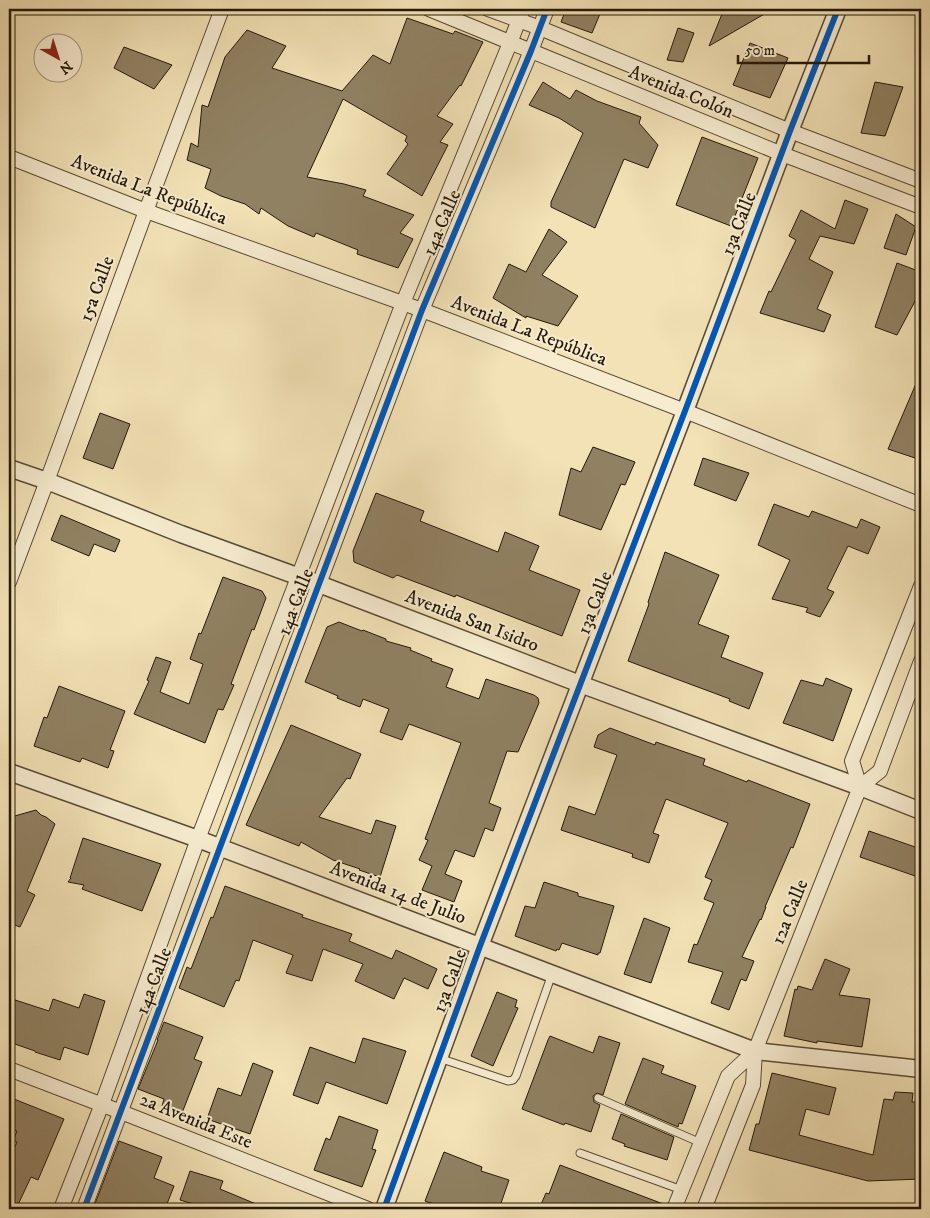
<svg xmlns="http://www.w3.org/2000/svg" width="930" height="1218" viewBox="0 0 930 1218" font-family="'IM FELL DW Pica',serif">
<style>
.building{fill:#908162;stroke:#251808}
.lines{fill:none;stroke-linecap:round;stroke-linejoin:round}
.service-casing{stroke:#584a34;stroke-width:9}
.minor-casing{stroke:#584a34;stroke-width:16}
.tertiary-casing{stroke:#584a34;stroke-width:19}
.service{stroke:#f7ecd0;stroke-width:7}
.minor{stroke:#f7ecd0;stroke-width:14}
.tertiary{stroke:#f7ecd0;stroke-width:16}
.cycleway-casing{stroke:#f7ecd0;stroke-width:9}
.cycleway{stroke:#0057b8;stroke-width:6}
.labels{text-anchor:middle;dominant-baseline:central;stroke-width:4;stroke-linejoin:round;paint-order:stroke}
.street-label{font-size:19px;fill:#251808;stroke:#f7ecd0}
</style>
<rect width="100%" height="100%" fill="#f2e2b6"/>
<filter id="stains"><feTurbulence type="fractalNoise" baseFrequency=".004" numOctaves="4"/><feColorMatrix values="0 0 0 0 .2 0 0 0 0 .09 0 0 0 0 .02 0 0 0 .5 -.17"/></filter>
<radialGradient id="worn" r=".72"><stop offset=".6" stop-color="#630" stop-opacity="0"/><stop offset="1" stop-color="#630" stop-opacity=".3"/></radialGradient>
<!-- building -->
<g class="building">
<polygon points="566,9 602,9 592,33 561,22"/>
<polygon points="724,9 773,9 709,46"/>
<polygon points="407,18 453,34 455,31 483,42 461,86 460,85 437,116 453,124 440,142 448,145 422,196 387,174 408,144 405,141 407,136 343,99 307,177 344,184 366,190 363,196 414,215 400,233 413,239 398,268 357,254 358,250 316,233 314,237 288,226 261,208 259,214 245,204 221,196 205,188 211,169 187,160 191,143 198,147 202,105 208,107 225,57 247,30 286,46 272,68 342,91 373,55 390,64"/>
<polygon points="678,28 694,33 683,62 667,60"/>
<polygon points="750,43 788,58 770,98 733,85"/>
<polygon points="124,47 172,65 154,89 114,68"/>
<polygon points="543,82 570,99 576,90 597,101 641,117 639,123 658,145 648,168 624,159 595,228 551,207 551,202 583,133 559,118 529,105"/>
<polygon points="875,82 903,87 885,136 861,133"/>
<polygon points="702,137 758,158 731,226 676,205"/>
<polygon points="845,200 868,209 854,244 820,236 809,259 833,272 817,309 831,315 824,332 760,313 769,291 771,292 796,240 789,236 801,210 835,229"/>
<polygon points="896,214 916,227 906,255 884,248"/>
<polygon points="549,229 567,242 542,275 578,296 558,326 526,316 526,318 493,298 509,264 526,272"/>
<polygon points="897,263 921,272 921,290 897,335 875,327"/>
<polygon points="921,372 921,460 888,449"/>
<polygon points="100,413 130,424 113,469 83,458"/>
<polygon points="593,447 635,462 625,485 621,484 601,530 559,515 571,468 581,472"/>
<polygon points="703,458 749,473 736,501 694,485"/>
<polygon points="376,493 424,511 420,521 498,552 505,532 539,546 529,570 580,590 562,636 456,595 455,597 397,575 393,578 354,562 353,551"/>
<polygon points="774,504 809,517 812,511 857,528 861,519 880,527 868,554 848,546 827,589 834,592 820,617 806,612 808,608 772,599 790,560 758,545"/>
<polygon points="61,515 120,540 115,552 94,544 89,556 51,540"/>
<polygon points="665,552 719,575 698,624 729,636 721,657 763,673 749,709 729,701 730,699 628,661 649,604 648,602"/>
<polygon points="223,577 262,591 266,598 254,630 252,629 231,684 234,685 223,710 218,709 205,743 134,714 149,681 147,680 156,657 171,662 160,692 189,704 203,664 190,659 199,633 201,634"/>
<polygon points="339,622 362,631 363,630 386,639 386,641 411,648 410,650 432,659 431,661 453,669 446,687 479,699 486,679 534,695 538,698 539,703 518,752 507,751 489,803 501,808 493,831 485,828 474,857 455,850 445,874 462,881 454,902 422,890 432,866 419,860 428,840 425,839 461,743 409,724 402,740 380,732 389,709 363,699 360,707 337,698 338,696 305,682 327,627"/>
<polygon points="826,678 852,689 833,741 801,729 783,723 801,680 823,686"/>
<polygon points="59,686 125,711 110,750 114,751 108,768 82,758 80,762 34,746 44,717 47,718"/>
<polygon points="291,725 361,754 350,779 347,778 319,817 371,834 376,820 396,826 380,877 359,870 360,869 333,860 301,842 299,846 246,825"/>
<polygon points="610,728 655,745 656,742 705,759 703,765 747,782 748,780 810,804 793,848 791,847 765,907 766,907 761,920 760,919 742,957 754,961 746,981 741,979 729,1010 711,1003 723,972 688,962 694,944 697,945 714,903 704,899 712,880 705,877 728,823 666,799 653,833 659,835 649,863 632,857 633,854 561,830 569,806 595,815 617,755 594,747 598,735"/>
<polygon points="36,810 41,815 46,817 55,824 27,891 35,895 20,927 9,923 9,822 11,817"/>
<polygon points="869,831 921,849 921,878 860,857"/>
<polygon points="83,838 161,864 142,911 82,889 84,885 68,882 71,878 70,878"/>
<polygon points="544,882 578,893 578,896 614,906 600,953 598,953 598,955 562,943 559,950 557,949 556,951 515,936 525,906 535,908"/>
<polygon points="225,886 303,915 302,917 352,934 349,941 392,959 396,950 437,969 428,989 404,978 394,999 355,981 363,964 323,949 312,981 286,973 293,955 253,940 239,981 236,980 224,1007 179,988 187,967 191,969 211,917 213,918"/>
<polygon points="644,918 670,928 651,983 624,974"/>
<polygon points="825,959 850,969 839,995 870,999 862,1047 817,1041 817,1043 784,1036 795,989 797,990 798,986 812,990"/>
<polygon points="497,992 517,1000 515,1007 518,1008 493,1066 471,1056"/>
<polygon points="84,994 105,1001 88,1055 64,1047 60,1060 35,1052 35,1051 9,1042 9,998 49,1011 53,999 79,1008"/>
<polygon points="164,1022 203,1037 194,1059 202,1062 182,1113 162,1106 164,1099 138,1089 158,1040 157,1040"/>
<polygon points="550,1036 593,1053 599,1036 620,1043 603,1095 597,1093 593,1096 594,1102 600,1105 591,1132 565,1123 564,1125 522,1109 548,1040"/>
<polygon points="363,1038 406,1051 387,1104 326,1082 318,1104 293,1095 310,1047 355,1063"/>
<polygon points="643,1058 664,1066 661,1073 696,1086 682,1124 679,1123 678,1127 625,1104"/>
<polygon points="253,1063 273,1071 250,1134 207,1119 218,1088 241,1096"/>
<polygon points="772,1073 836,1088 829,1115 806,1109 799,1135 873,1155 884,1099 893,1100 895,1092 913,1093 912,1102 921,1102 921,1179 868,1181 749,1150 756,1124 759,1124"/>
<polygon points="14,1099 64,1119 38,1180 31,1177 16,1209 9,1209 9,1160 17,1142 13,1141 17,1131 9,1128 9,1113"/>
<polygon points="621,1114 674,1137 667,1160 624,1146 625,1144 612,1139"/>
<polygon points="339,1116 378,1130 372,1149 376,1150 362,1187 314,1170 326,1138 330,1140"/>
<polygon points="119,1141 162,1157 154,1178 174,1186 165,1209 93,1209"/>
<polygon points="444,1152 482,1167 481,1171 509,1180 499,1209 447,1209 425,1201"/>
<polygon points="560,1165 666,1205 665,1209 539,1209 546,1193 549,1194"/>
<polygon points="190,1171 223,1181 220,1189 268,1209 211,1209 180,1200"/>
</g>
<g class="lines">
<!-- service casing -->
<g class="service-casing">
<g id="service">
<polyline points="439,1058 508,1081 513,1080 516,1076 552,974"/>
<polyline points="598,1098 701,1143"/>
<polyline points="580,1153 682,1190"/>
</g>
</g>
<!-- minor casing -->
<g class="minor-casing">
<g id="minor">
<polyline points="429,9 782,154 921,207"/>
<polyline points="488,9 540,28 790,131 921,181"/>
<polyline points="9,157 146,211 422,310 685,411 921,505"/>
<polyline points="9,582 47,481 146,211 222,9"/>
<polyline points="860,787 852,761 921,586"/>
<polyline points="9,1069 121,1112 368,1209"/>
<polyline points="61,1209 102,1104 198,839 403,303 510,43 523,9"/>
<polyline points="84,1209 422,310 531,51 547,9"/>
<polyline points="674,1209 728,1076 755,1051"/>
<polyline points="704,1209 753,1085 755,1051 860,787 880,771 921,661"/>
</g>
</g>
<!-- tertiary casing -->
<g class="tertiary-casing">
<g id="tertiary">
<polyline points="9,468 47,481 181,534 319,584 580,684 860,787 921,811"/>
<polyline points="9,772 198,839 755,1051 921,1069"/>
<polyline points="384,1209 480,946 685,411 790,131 838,9"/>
</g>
</g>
<!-- service -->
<use href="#service" class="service"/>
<!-- minor -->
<use href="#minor" class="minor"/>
<!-- tertiary -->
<use href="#tertiary" class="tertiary"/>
<!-- cycleway casing -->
<g class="cycleway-casing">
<g id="cycleway">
<polyline points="84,1209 422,310 531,51 547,9"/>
<polyline points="384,1209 480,946 685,411 790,131 838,9"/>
</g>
</g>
<!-- cycleway -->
<use href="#cycleway" class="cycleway"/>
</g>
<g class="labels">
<!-- street labels -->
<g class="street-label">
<text transform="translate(681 92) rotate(22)">Avenida Colón</text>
<text transform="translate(149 190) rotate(21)">Avenida La República</text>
<text transform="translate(442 223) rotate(-67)">14a Calle</text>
<text transform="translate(739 224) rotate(-69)">13a Calle</text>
<text transform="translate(97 289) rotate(-70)">15a Calle</text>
<text transform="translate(529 331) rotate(21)">Avenida La República</text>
<text transform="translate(296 602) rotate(-69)">14a Calle</text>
<text transform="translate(595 603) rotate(-69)">13a Calle</text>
<text transform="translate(472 621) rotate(21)">Avenida San Isidro</text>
<text transform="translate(398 893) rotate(21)">Avenida 14 de Julio</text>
<text transform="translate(790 912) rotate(-68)">12a Calle</text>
<text transform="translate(154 981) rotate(-69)">14a Calle</text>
<text transform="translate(450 981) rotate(-70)">13a Calle</text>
<text transform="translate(196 1121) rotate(22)">2a Avenida Este</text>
</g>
</g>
<!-- margin -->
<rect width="930" height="1218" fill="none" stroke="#f2e2b6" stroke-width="30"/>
<rect x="10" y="10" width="910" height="1198" fill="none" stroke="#251808" stroke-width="2.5"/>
<rect x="15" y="15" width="900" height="1188" fill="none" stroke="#251808"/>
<!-- north arrow -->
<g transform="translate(58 58) rotate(141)"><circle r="24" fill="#f7ecd0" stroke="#a39780"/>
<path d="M0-4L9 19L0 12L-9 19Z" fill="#8f2418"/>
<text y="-8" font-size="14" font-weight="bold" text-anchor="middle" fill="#251808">N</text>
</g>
<!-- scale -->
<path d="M738 55v8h131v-8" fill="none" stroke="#251808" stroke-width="2.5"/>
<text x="745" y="55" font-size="15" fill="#251808" stroke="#f7ecd0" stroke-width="4" paint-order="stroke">50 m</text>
<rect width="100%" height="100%" filter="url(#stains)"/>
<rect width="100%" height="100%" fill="url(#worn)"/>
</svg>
